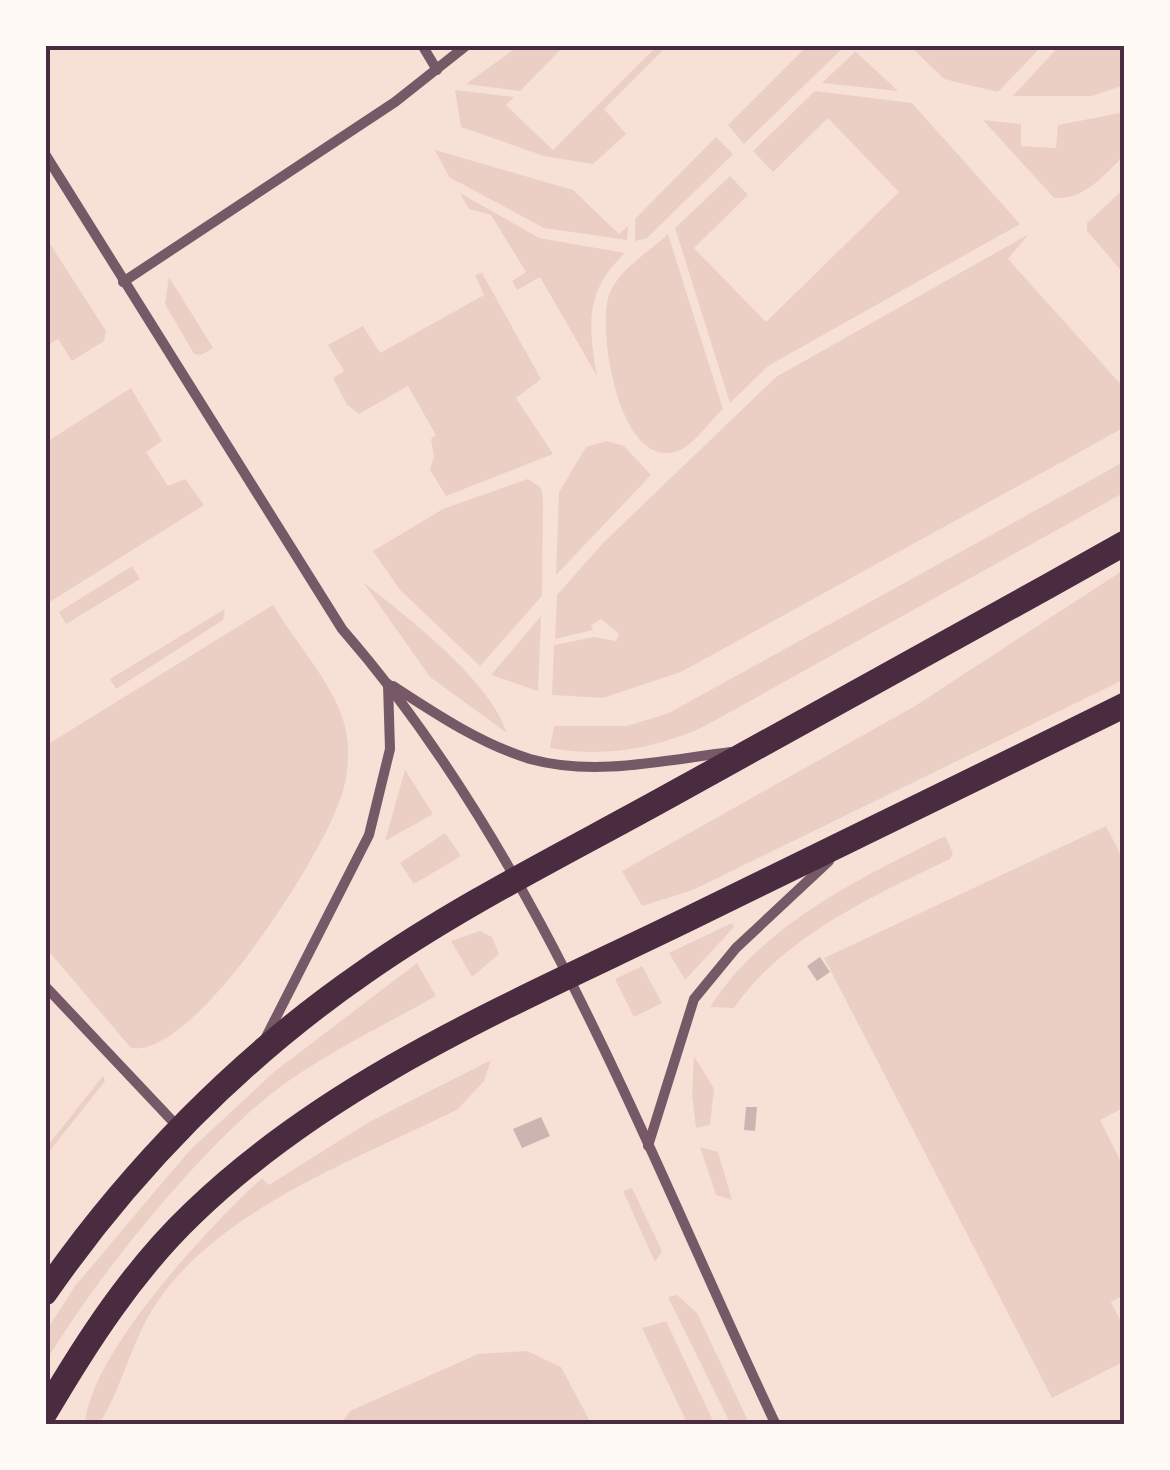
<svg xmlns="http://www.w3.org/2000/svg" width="1170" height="1470" viewBox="0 0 1170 1470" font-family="'PT Sans Narrow',sans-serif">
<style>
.green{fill:#ebcfc5}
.building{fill:#ccb4b1}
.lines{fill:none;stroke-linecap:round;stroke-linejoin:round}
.minor{stroke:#755966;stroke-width:10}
.primary{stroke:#4a2c40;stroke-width:25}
.neatline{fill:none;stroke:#4a2c40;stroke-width:4}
</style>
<rect width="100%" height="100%" fill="#f7e1d7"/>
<!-- green -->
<g class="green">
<polygon points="520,45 565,45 520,91 466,84"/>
<polygon points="658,45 668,45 604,109 626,134 593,164 544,156 461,127 455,90 514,97 506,105 553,150"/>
<polygon points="808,45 846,45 744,144 728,125"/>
<polygon points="909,45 1043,45 998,92 944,79"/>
<polygon points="1060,45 1125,45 1125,85 1091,96 1013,96"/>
<polygon points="856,51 856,52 898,91 822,83"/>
<polygon points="815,91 912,103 1020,224 768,366 730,403 675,228 730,176 748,195 694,248 766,322 899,192 828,118 773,172 753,151"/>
<path d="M1125,112V155C1104,174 1086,200 1054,198L983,120L1021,124V146L1056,148L1058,125Z"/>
<polygon points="716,137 733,154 647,238 635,241 635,219"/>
<polygon points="435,150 573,190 619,234 628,226 627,240 544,228 449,177"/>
<polygon points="1125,188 1125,275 1087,231 1087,223"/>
<path d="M460,193L539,238L625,253C585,291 588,324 597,376L540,277L517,290L512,281L526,272L491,215L469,209Z"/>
<path d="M668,234L723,409C710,421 694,445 678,451C619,472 597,330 609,295C617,271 651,250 668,234Z"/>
<polygon points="1029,234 1008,259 1125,389 1125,427 681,672 603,698 552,695 554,645 594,637 616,641 619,634 601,619 591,625 593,630 555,639 557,595 603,543 776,377"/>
<polygon points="45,236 106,331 104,341 72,361 58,339 45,347"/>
<polygon points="482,273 541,379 516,398 553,454 446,496 430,470 434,456 431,439 436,435 408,386 359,414 347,405 333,378 344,371 328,345 363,326 380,353 484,295 475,275"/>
<polygon points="169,277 213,348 201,355 194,354 165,304"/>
<polygon points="131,388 162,441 146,452 168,486 185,479 204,505 45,605 45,443"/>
<polygon points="607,441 624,446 651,475 556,575 559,492 586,447"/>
<path d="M1125,461V492L705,726C656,749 603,758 550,748L554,726H627L669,713Z"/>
<polygon points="528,479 541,488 543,499 542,596 480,666 400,590 373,551 443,509"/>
<polygon points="132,566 140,579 66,624 59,612"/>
<polygon points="1125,569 1125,679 693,890 642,906 622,871 915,706"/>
<path d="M363,582C408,618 489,679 507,733L430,677Z"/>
<path d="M273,605C297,646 346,696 348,745C349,766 346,786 338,805C319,859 194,1059 131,1048L45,947V746Z"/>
<polygon points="225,609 223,620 116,689 110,679"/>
<polygon points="541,616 538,691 491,675"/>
<polygon points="405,770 433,814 385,841"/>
<polygon points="1106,826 1125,863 1125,1107 1100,1120 1125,1170 1125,1295 1111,1302 1125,1329 1125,1361 1052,1398 824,958"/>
<polygon points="445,833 461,856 414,884 400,863"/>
<path d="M945,836L953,853L950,859C873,896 784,936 734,1008L710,1007C763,924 860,878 945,836Z"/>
<polygon points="732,923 734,927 685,980 669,953"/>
<polygon points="480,931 492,937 499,954 472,977 451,941"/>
<path d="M417,963L436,996C381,1027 321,1055 271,1094C195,1155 95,1279 45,1363V1333L75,1286L190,1150L274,1072Z"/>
<polygon points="642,966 662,1003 634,1017 615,979"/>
<polygon points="694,1056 714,1089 710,1125 696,1128 692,1096"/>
<path d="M491,1060L484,1081L458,1109C359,1159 222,1207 158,1301C132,1338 123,1386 99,1425H85C89,1354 209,1227 262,1178L269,1185L369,1122Z"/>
<polygon points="103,1076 105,1081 45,1157 45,1149"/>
<polygon points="700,1147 718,1152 732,1200 716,1195"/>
<polygon points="632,1188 662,1251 655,1262 623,1191"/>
<polygon points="677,1295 697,1313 750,1425 731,1425 668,1297"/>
<polygon points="666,1321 715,1425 688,1425 642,1328"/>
<polygon points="527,1351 561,1367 592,1425 340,1425 350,1411 478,1354"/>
</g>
<!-- building -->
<g class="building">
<polygon points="820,957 830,972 817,981 807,966"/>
<polygon points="746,1107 757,1107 755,1131 744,1130"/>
<polygon points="541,1117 550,1136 522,1148 513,1129"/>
</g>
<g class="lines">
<!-- minor -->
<g class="minor">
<polyline points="422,45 437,70"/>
<path d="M45,154L342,629C541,857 648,1155 776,1425"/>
<polyline points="123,282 395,102 467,45"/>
<path d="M393,686C436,714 481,744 530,759C595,777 666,760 731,752"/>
<polyline points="45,986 180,1129"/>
<polyline points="265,1039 369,835 390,749 388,684"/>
<polyline points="648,1146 694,999 736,948 829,861"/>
</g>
<!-- primary -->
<g class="primary">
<path d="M45,1293C130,1170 240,1058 363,973C461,904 572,850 676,792C826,709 976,627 1125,543"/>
<path d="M45,1413C86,1343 133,1270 193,1213C332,1079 513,1004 684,921C831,850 978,777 1125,705"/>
</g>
</g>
<!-- border -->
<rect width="1170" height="1470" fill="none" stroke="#fffaf5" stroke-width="95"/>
<rect x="48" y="48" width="1074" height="1374" class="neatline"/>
</svg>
